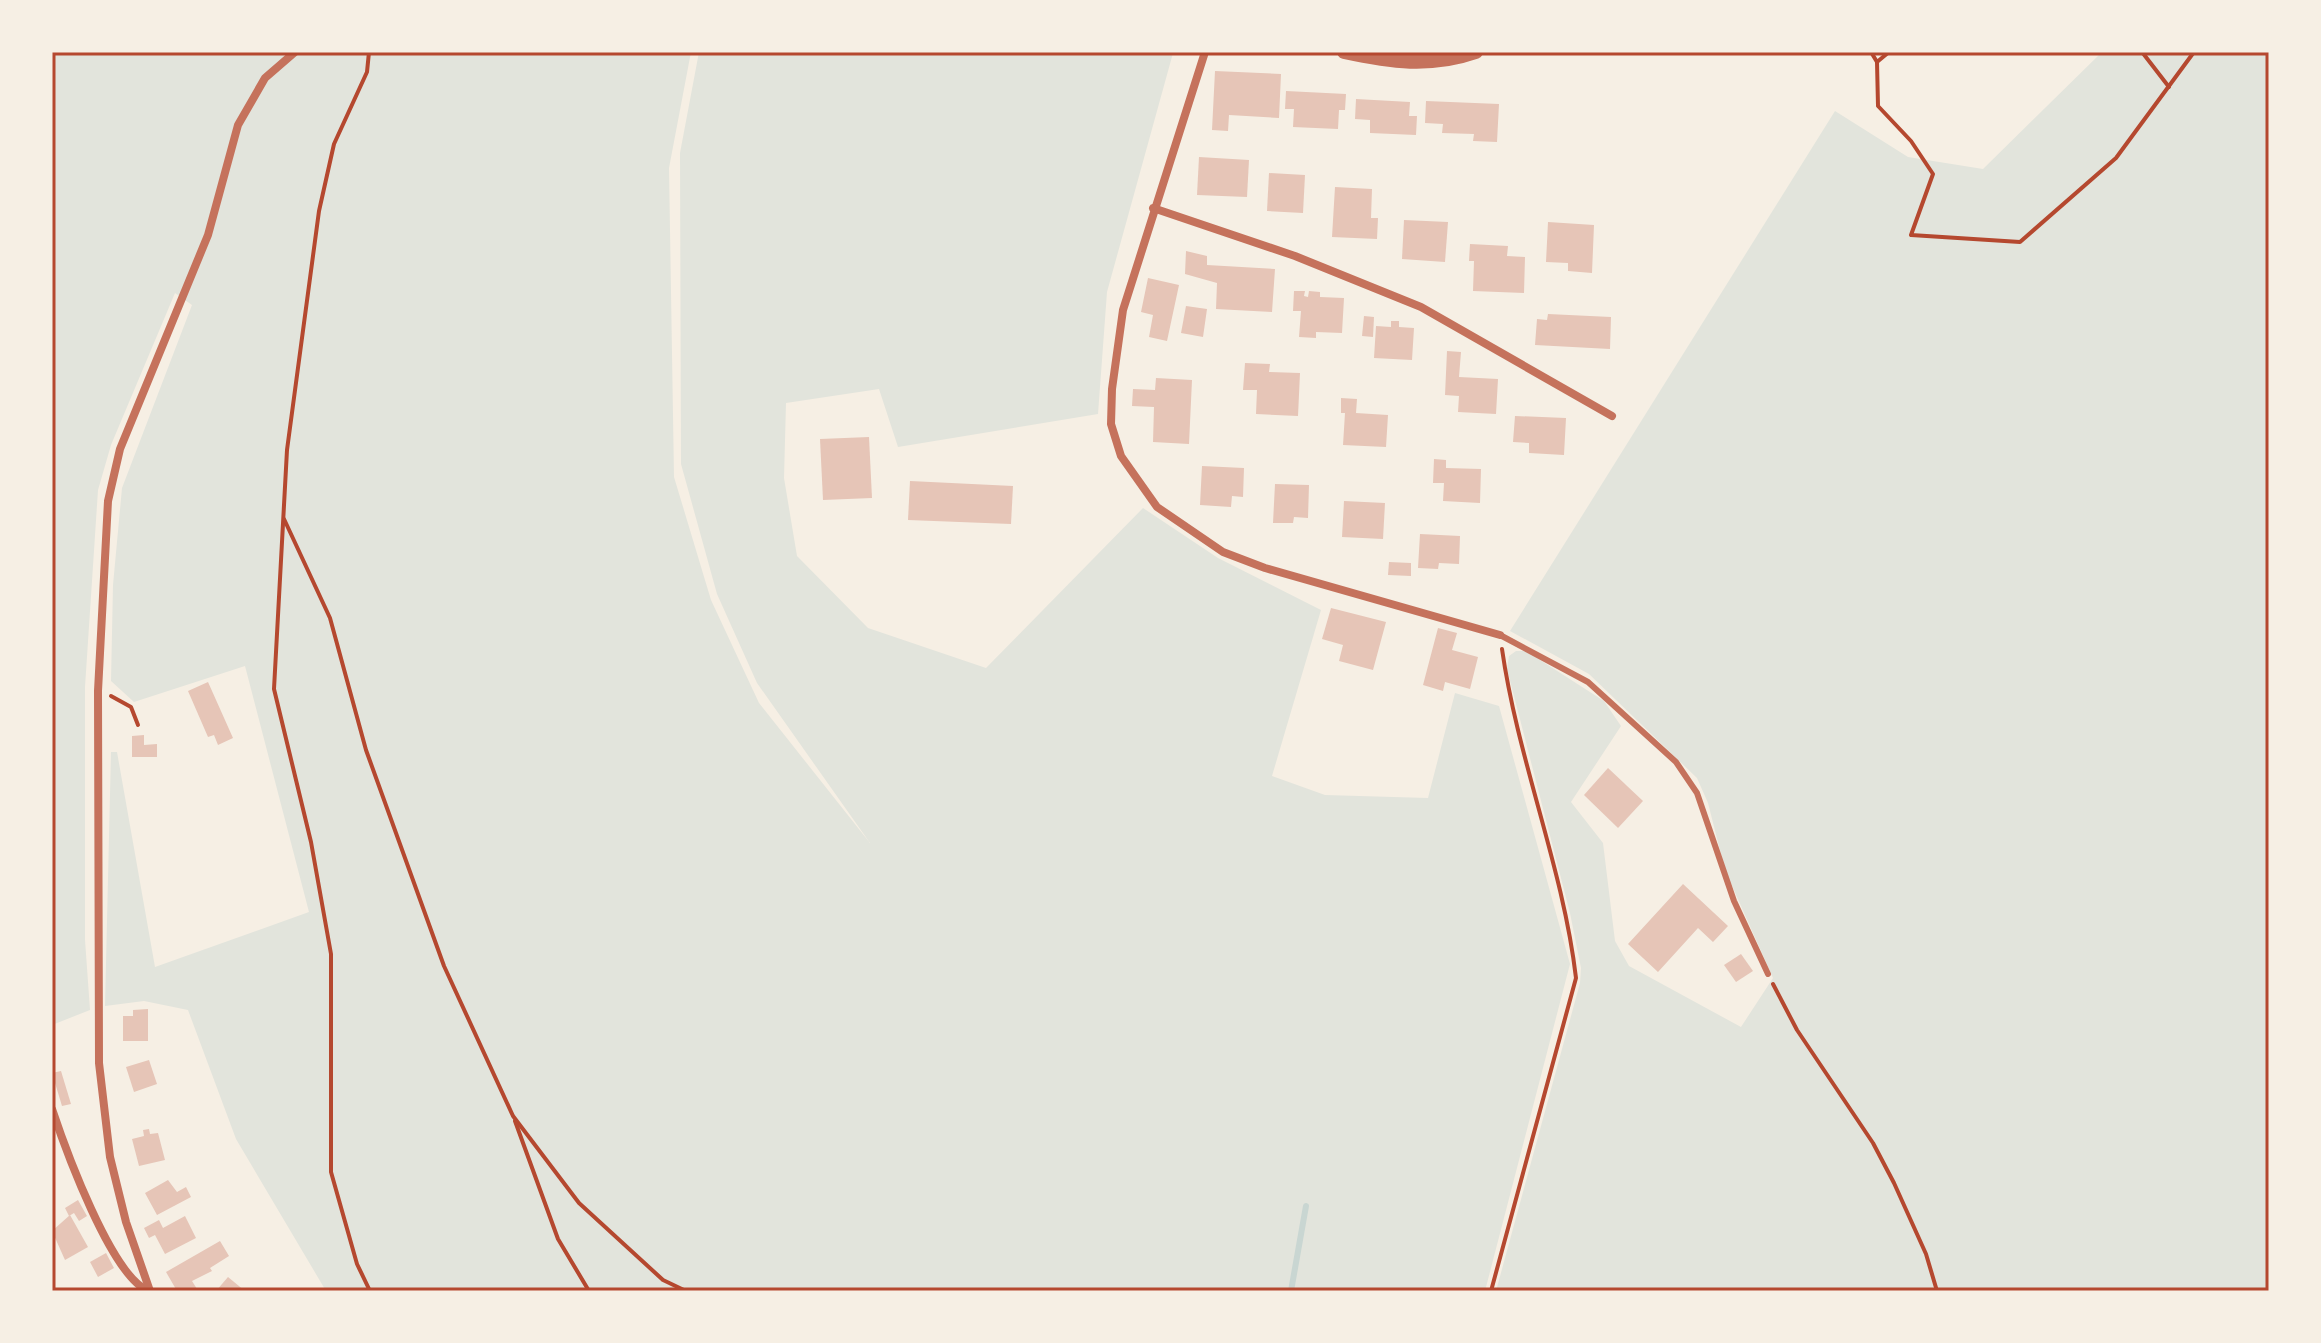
<svg xmlns="http://www.w3.org/2000/svg" width="2321" height="1343" viewBox="0 0 2321 1343" font-family="'Archivo Narrow',sans-serif">
<style>
.green{fill:#e2e4dc}
.lines{fill:none;stroke-linecap:round;stroke-linejoin:round}
.stream{stroke:#c9d6d2;stroke-width:6}
.building{fill:#e6c5b7}
.path{stroke:#b5482f;stroke-width:4}
.service{stroke:#c5725c;stroke-width:6}
.minor{stroke:#c5725c;stroke-width:8}
.tertiary{stroke:#c5725c;stroke-width:14}
.neatline{fill:none;stroke:#b5482f;stroke-width:3}
</style>
<rect width="100%" height="100%" fill="#f6efe4"/>
<!-- green -->
<g class="green">
<polygon points="52,52 691,52 669,168 674,477 711,600 759,703 870,843 757,683 717,594 681,464 680,153 699,52 1173,53 1107,292 1098,414 898,447 879,389 786,403 784,478 797,556 868,628 986,668 1143,508 1218,558 1321,610 1272,776 1325,795 1428,798 1455,693 1499,706 1570,964 1485,1291 326,1291 236,1139 188,1010 144,1001 105,1006 111,752 117,752 155,967 309,912 245,666 134,702 111,681 113,585 122,488 192,305 175,293 111,445 98,490 85,687 85,940 90,1010 52,1025"/>
<polygon points="2102,52 2269,52 2269,1291 1496,1291 1580,983 1581,968 1570,913 1507,669 1509,656 1516,651 1526,651 1604,701 1621,726 1571,802 1603,843 1615,941 1629,966 1741,1027 1773,978 1725,870 1708,803 1697,778 1589,674 1510,631 1835,111 1908,157 1983,169"/>
</g>
<g class="lines">
<!-- stream -->
<polyline class="stream" points="1291,1291 1306,1206"/>
</g>
<!-- building -->
<g class="building">
<polygon points="1215,71 1281,74 1279,118 1229,115 1228,131 1212,130"/>
<polygon points="1286,91 1346,94 1345,110 1339,110 1338,129 1293,127 1294,109 1285,109"/>
<polygon points="1356,99 1410,102 1409,116 1417,116 1416,135 1370,133 1370,120 1355,119"/>
<polygon points="1426,101 1499,104 1497,142 1473,141 1474,134 1442,133 1443,124 1425,123"/>
<polygon points="1199,157 1249,160 1247,197 1197,195"/>
<polygon points="1269,173 1305,175 1303,213 1267,211"/>
<polygon points="1335,187 1372,189 1371,218 1378,218 1377,239 1332,237"/>
<polygon points="1404,220 1448,222 1445,262 1402,259"/>
<polygon points="1548,222 1594,225 1592,273 1568,271 1568,263 1546,262"/>
<polygon points="1470,244 1508,246 1507,256 1525,257 1524,293 1473,291 1474,261 1469,261"/>
<polygon points="1186,251 1207,256 1207,265 1275,269 1272,312 1216,309 1217,283 1185,274"/>
<polygon points="1148,278 1179,285 1167,341 1149,337 1153,315 1141,312"/>
<polygon points="1294,291 1305,291 1304,296 1308,297 1309,291 1320,292 1320,297 1344,298 1342,333 1316,332 1316,338 1299,337 1301,311 1293,311"/>
<polygon points="1186,306 1207,309 1203,337 1181,333"/>
<polygon points="1548,314 1611,317 1610,349 1535,345 1537,319 1547,320"/>
<polygon points="1364,316 1374,317 1373,337 1362,336"/>
<polygon points="1391,321 1399,321 1399,327 1414,328 1412,360 1374,358 1376,326 1391,327"/>
<polygon points="1447,351 1461,352 1459,377 1498,379 1496,414 1458,412 1459,396 1445,395"/>
<polygon points="1245,363 1270,364 1269,372 1300,373 1298,416 1256,414 1257,390 1243,390"/>
<polygon points="1156,378 1192,380 1189,444 1153,442 1154,407 1132,406 1133,389 1155,390"/>
<polygon points="1341,398 1357,399 1356,413 1388,415 1386,447 1343,445 1345,413 1341,413"/>
<polygon points="1515,416 1566,418 1564,455 1529,453 1529,443 1513,442"/>
<polygon points="869,437 872,498 823,500 820,439"/>
<polygon points="1434,459 1446,460 1446,468 1481,469 1480,503 1443,501 1444,483 1433,483"/>
<polygon points="1202,466 1244,468 1243,497 1232,496 1231,507 1200,505"/>
<polygon points="910,481 1013,486 1011,524 908,520"/>
<polygon points="1275,484 1309,485 1308,518 1294,517 1293,523 1273,523"/>
<polygon points="1344,501 1385,503 1383,539 1342,537"/>
<polygon points="1420,534 1460,536 1459,564 1439,563 1438,569 1418,568"/>
<polygon points="1389,562 1411,563 1411,576 1388,575"/>
<polygon points="1331,608 1386,622 1373,670 1339,661 1343,645 1322,639"/>
<polygon points="1438,628 1457,633 1452,650 1478,657 1470,689 1445,682 1443,691 1423,685"/>
<polygon points="208,682 233,738 218,745 214,735 208,737 188,691"/>
<polygon points="144,735 144,745 157,744 157,757 132,757 132,736"/>
<polygon points="1608,768 1643,801 1618,828 1584,795"/>
<polygon points="1683,884 1728,926 1713,942 1698,928 1658,972 1628,944"/>
<polygon points="1741,954 1753,971 1736,982 1724,965"/>
<polygon points="148,1009 148,1041 123,1041 123,1016 133,1016 133,1010"/>
<polygon points="149,1060 157,1084 134,1092 126,1067"/>
<polygon points="61,1071 71,1104 62,1106 52,1073"/>
<polygon points="149,1129 150,1134 158,1133 165,1160 139,1166 132,1139 144,1136 143,1130"/>
<polygon points="168,1180 177,1192 186,1187 191,1197 157,1215 145,1193"/>
<polygon points="78,1200 87,1216 79,1221 74,1213 69,1216 65,1208"/>
<polygon points="70,1215 88,1247 65,1260 52,1231"/>
<polygon points="185,1216 196,1238 165,1254 155,1235 149,1238 144,1228 159,1220 163,1228"/>
<polygon points="220,1241 229,1256 210,1268 212,1271 192,1281 197,1289 177,1291 166,1272"/>
<polygon points="106,1253 114,1268 98,1277 90,1262"/>
<polygon points="228,1277 245,1291 216,1291"/>
</g>
<g class="lines">
<!-- path -->
<g class="path">
<polyline points="369,52 367,72 334,144 319,211 287,450 274,689 311,842 331,954 331,1172 357,1264 370,1291"/>
<polyline points="1871,52 1877,62 1889,52"/>
<polyline points="2000,52 2028,52"/>
<polyline points="2142,52 2169,87"/>
<polyline points="1877,62 1878,106 1911,141 1933,174 1911,235 2020,242 2116,158 2194,52"/>
<polyline points="284,519 330,618 366,750 444,966 513,1116 579,1203 663,1280 686,1291"/>
<polyline points="111,696 131,707 138,725"/>
<polyline points="1773,984 1797,1030 1873,1143 1894,1183 1926,1254 1937,1291"/>
<polyline points="515,1121 558,1239 589,1291"/>
<path d="M1491,1291L1576,978C1563,867 1518,761 1502,649"/>
</g>
<!-- service -->
<polyline class="service" points="1500,635 1588,682 1676,762 1697,793 1734,901 1768,974"/>
<!-- minor -->
<g class="minor">
<polyline points="1205,52 1123,310 1112,389 1111,424 1121,456 1157,507 1223,552 1265,568 1500,635"/>
<polyline points="1153,208 1295,256 1421,307 1612,416"/>
<path d="M52,1109C65,1148 112,1278 149,1291"/>
<polyline points="150,1291 126,1222 110,1157 99,1063 98,691 108,501 120,449 208,235 238,125 265,78 295,52"/>
</g>
<!-- tertiary -->
<path class="tertiary" d="M1344,52C1390,62 1430,68 1476,52"/>
</g>
<!-- border -->
<rect width="2321" height="1343" fill="none" stroke="#f6efe4" stroke-width="108"/>
<rect x="54" y="54" width="2213" height="1235" class="neatline"/>
</svg>
